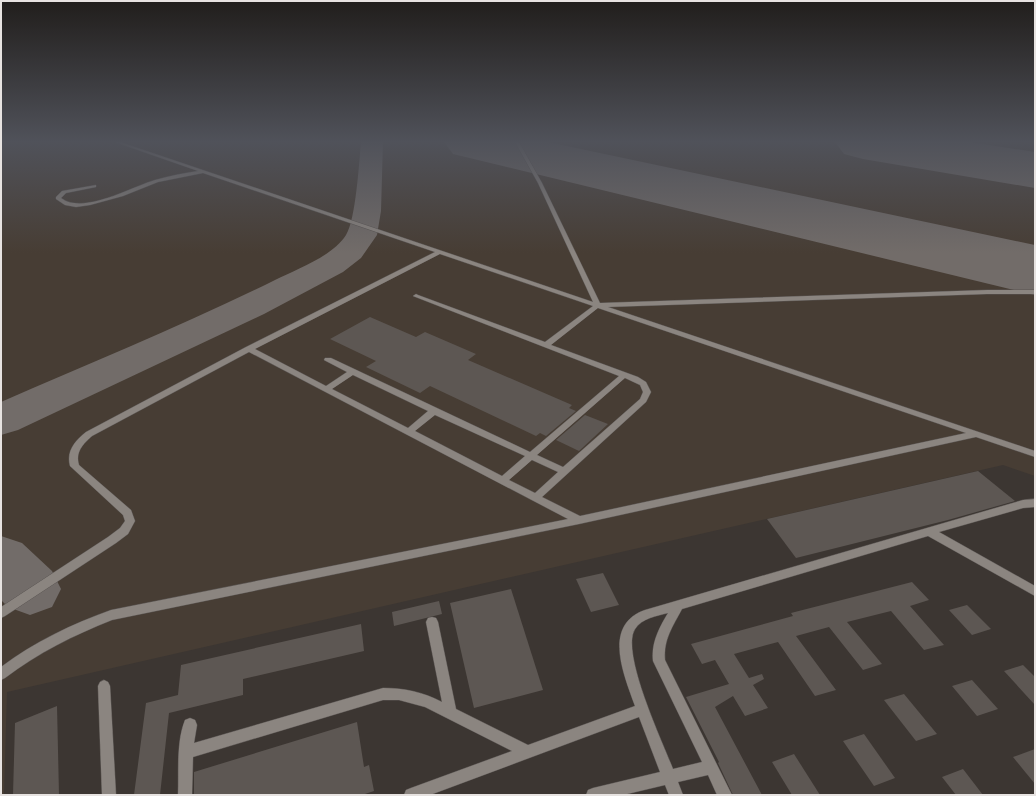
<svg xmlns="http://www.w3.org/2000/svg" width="1036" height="796" viewBox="0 0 1036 796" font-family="'Noto Sans',sans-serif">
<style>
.built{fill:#473d34}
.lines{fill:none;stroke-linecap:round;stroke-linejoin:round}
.taxiway{fill:#726c69;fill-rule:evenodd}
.runway{fill:#726c69;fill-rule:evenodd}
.building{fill:#5d5753}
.lane-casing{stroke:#5a5552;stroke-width:1}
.lane{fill:#8b8580;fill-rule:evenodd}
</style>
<rect width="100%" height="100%" fill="#3c3632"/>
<!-- built -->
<polygon class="built" points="1,142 1035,142 1035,476 1003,465 7,692 4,795 1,795"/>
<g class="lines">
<!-- taxiway -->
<g class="taxiway">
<path d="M361,142H383L381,211L377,235L361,258L343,272L264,314L18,430L1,435V402C93,362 186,324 275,280C297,269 333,256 346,235C356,219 359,162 361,142Z"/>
<polygon points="824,213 920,231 1035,248 1035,268 920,249 814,228 809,222 814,216"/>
<polygon points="1,536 22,543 52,571 61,589 52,607 30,615 8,607 1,600"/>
</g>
<!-- runway -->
<g class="runway">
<polygon points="444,142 548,142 1035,245 1035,295 453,154"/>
<polygon points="835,142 970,142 1035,152 1035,188 863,159 844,154"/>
</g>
</g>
<!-- building -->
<g class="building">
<polygon points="370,317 416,337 425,332 476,354 468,360 572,405 569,408 576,411 546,436 540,433 536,436 430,386 420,393 366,367 376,361 330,339"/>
<polygon points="585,415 608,424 579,451 556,440"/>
<polygon points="978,471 1015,501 948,520 796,558 767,519"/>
<polygon points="603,573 619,605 591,612 576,579"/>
<polygon points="912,582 929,600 910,606 944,645 924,650 891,611 847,622 882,664 863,670 829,627 796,636 836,690 815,696 778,642 734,654 749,678 762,674 764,679 753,685 768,708 745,716 733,696 715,707 762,795 733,795 718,763 719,762 686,697 729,684 715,660 702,664 691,644 793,616 791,613"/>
<polygon points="511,589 543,690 474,708 450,603"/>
<polygon points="439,601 442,614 394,626 392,612"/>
<polygon points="967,605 991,629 972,635 949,610"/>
<polygon points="361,624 364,651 243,679 243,695 169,713 160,795 134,795 146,703 178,695 181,665"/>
<polygon points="1023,665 1035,677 1035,705 1004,671"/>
<polygon points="972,680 998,709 977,716 952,686"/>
<polygon points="904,694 937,734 916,741 884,700"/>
<polygon points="57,706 59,795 13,795 15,723"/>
<polygon points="357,722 364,767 369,765 374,791 362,795 194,795 194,772"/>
<polygon points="864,734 895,778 874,786 843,741"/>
<polygon points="1035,749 1035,784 1013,757"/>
<polygon points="794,754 820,795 792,795 772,762"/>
<polygon points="963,769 983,795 956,795 942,777"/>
</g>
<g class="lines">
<!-- lane casing -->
<g class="lane-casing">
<g id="lane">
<path d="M115,142H120L593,302L538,183L515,142H519L542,183L600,303L987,290H1035V294H987L608,307L1035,451V457L976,437L579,524L112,620C74,635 38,653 5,678L1,680V667C34,642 72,624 111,610L568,519L249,352L92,436C83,444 75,452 79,465L131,510L135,521L128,534L116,543L5,616L1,618V607L108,537L120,528L125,521L123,515L70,466C66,451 75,441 86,432L246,347L435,252L203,173L158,182L123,196L90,205L76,207L65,205L56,199V197L62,191L96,185V187L66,193L61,198C83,215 131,187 155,180C169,176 184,173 198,171ZM440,254L593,306L545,342L418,295L416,294L413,296L619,376L530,452L331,358H325L324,360L347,372L326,386L255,349ZM598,308L966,433L580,516L542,497L646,402L651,392L646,382L638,377L551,345ZM353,375L428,411L408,428L332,389ZM625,378L640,385L643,392L640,399L563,467L537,455ZM435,415L525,456L502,476L415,431ZM532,460L558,472L535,493L509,480Z"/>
<path d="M1035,499V507L1023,508L939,532L1035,586V596L928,536L682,609C673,626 663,640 665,660L732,795H717L708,775L678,782L683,795H669L665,785L623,795H586L588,790L593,788L660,772L639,717L430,795H404L406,790L411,788L512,751L425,707L399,700H383L193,757L192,795H178C179,772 176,742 185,720L190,718L195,720L197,725L194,743L383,688C404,688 423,692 442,702L426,622L428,618L432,617L436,618L438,622L456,709L528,745L635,706C624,675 602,625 645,610L1023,500ZM668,613C659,628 651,643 653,661L702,762L673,769C663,743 620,652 635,629C642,618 657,616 668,613Z"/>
<polygon points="104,680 108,682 110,686 116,795 102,795 98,686 100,682"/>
</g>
</g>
<!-- lane -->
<use href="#lane" class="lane"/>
</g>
<!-- sky -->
<linearGradient id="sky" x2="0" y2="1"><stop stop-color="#211e1c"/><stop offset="0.56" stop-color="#50525a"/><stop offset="1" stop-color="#50525a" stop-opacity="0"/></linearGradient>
<rect width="1036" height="253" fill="url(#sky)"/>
<!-- border -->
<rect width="1036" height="796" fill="none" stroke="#e7e3e1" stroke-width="4"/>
</svg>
